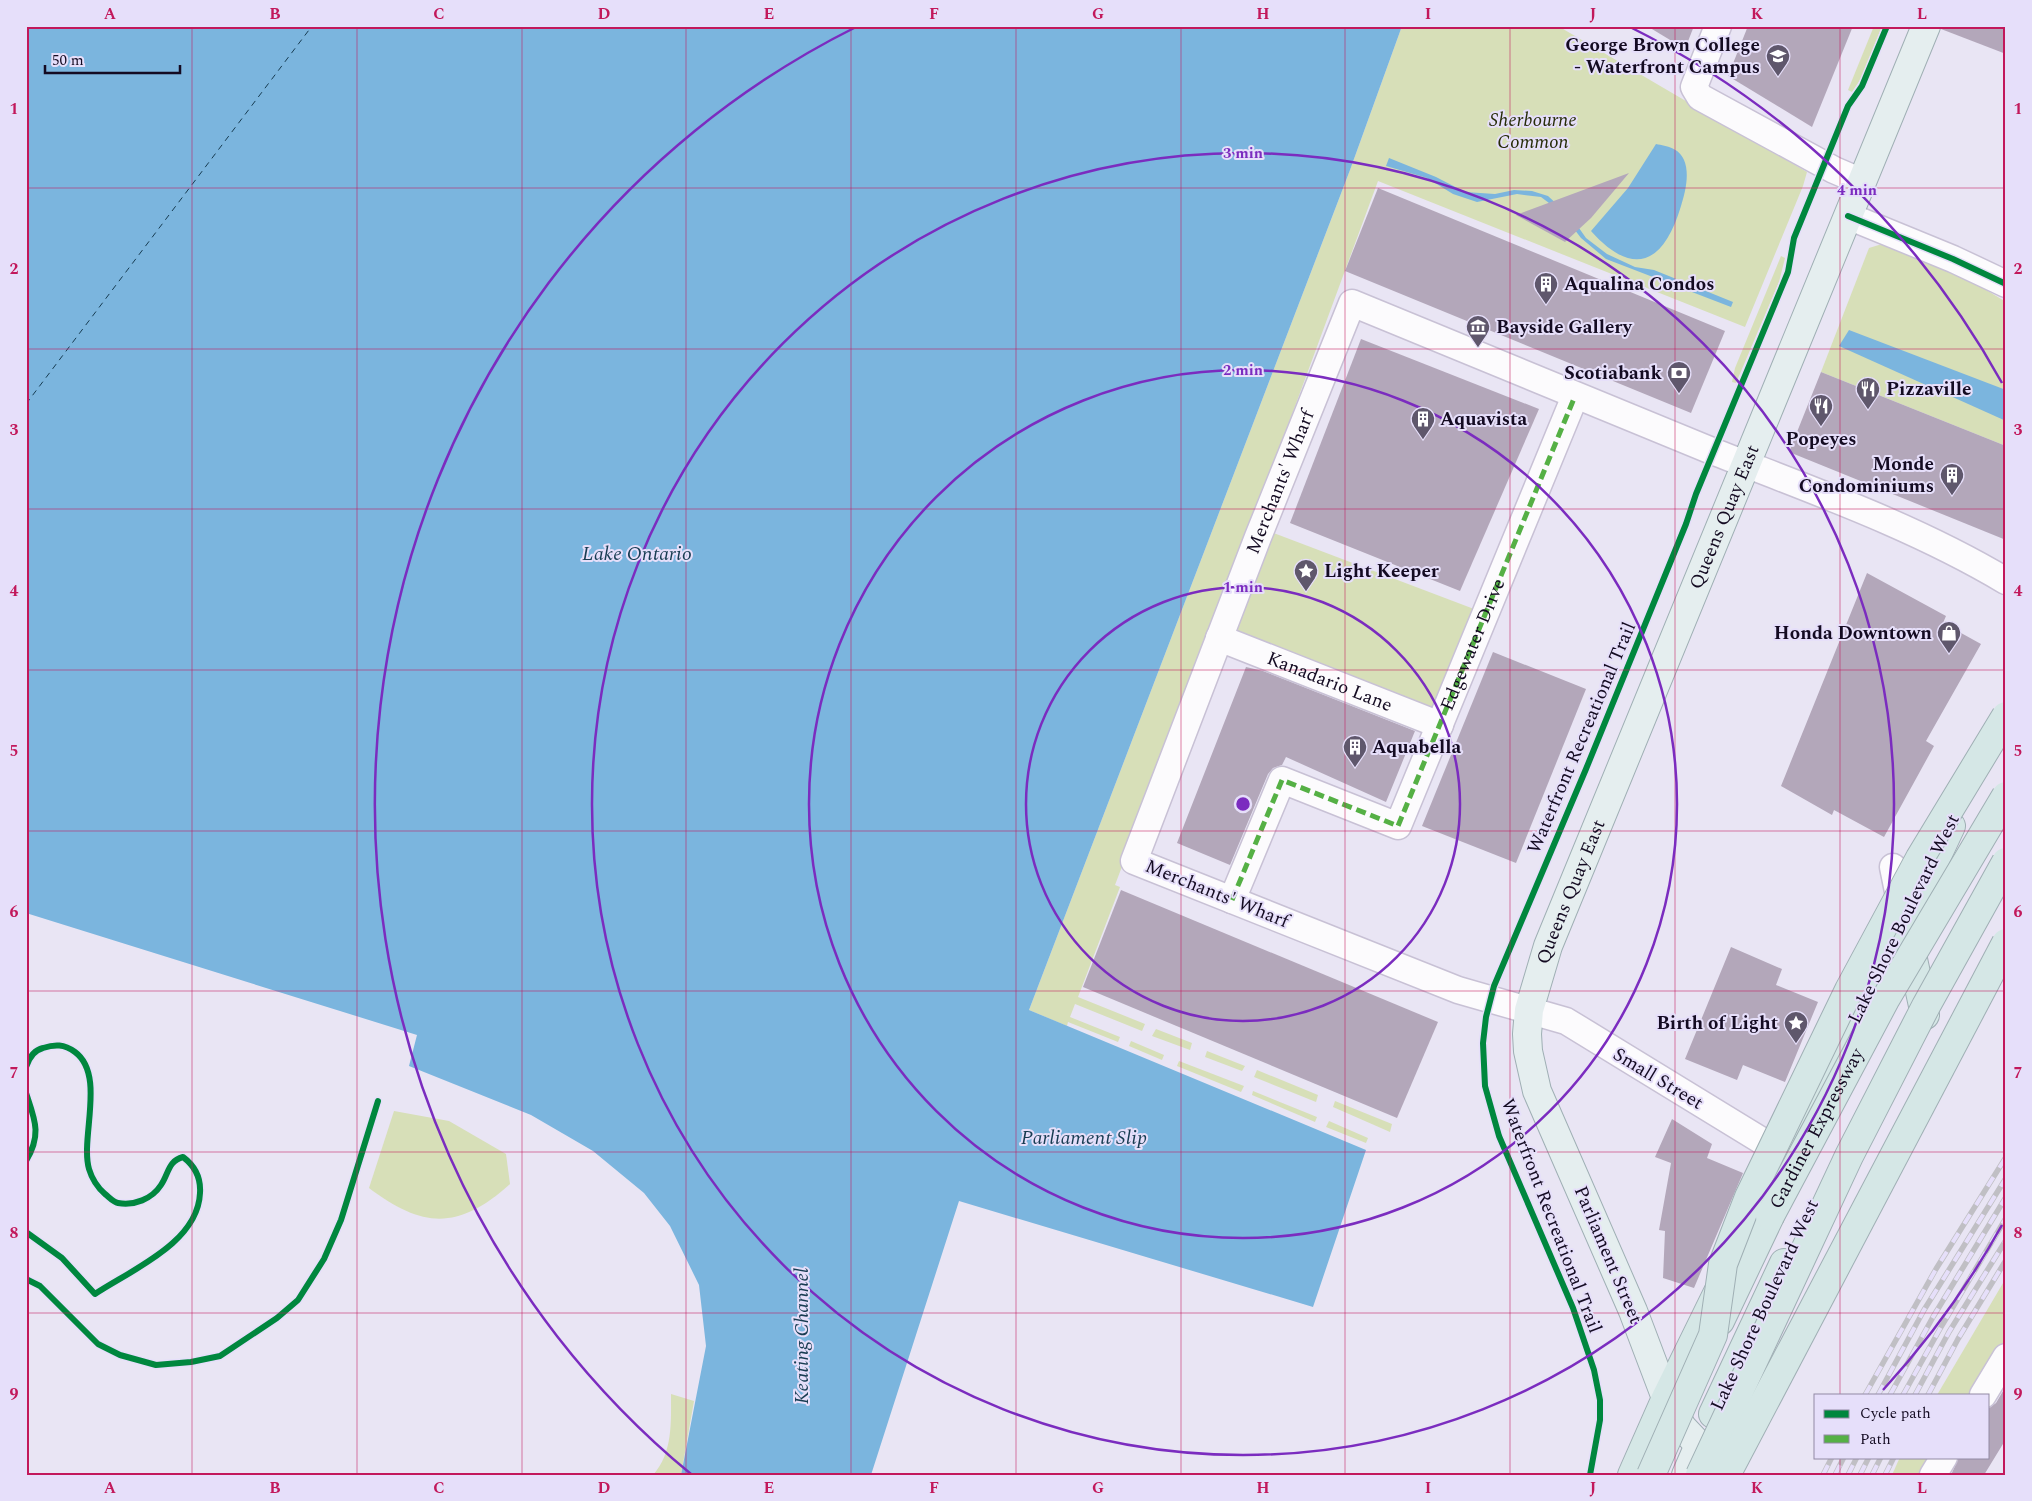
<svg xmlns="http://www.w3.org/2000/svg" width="2032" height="1501" viewBox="0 0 2032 1501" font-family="Spectral,serif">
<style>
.green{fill:#d7dfb8}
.water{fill:#7bb5de}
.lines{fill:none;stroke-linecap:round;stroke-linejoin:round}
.ferry{stroke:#173c52;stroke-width:1;stroke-dasharray:6 5;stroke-linecap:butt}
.building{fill:#b3a7ba}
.minor-casing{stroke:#c8c1d5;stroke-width:29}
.major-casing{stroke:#9fafb4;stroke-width:30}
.highway-casing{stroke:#9fafb4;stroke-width:30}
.minor{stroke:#fcfbfd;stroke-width:26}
.major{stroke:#e5eeef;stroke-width:28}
.highway{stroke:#d5e7e6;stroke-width:28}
.rail-casing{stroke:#c0bfc4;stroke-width:5.5}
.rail{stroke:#e6dffa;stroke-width:4;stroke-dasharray:11;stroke-linecap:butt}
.highway-bridge-casing{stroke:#9fafb4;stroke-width:30;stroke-linecap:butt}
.highway-bridge{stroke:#d5e7e6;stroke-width:28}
.quiet{stroke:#55b045;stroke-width:5;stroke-dasharray:10 5;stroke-linecap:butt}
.cycleway-casing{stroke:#e6dffa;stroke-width:9}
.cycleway{stroke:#00873e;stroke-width:6}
.grid{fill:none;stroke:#c2185b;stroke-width:1;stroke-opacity:0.55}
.ring{fill:none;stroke:#7b2cbf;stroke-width:2.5}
.labels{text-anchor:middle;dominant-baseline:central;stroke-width:4;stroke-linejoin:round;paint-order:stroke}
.poi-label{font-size:19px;font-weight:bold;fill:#140b22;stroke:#e6dffa;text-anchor:start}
.park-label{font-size:19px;font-style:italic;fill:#262c07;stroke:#e6dffa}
.street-label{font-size:19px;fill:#140b22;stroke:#e6dffa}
.water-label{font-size:20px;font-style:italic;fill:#173c52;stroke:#e6dffa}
.centre{fill:#7b2cbf;stroke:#e6dffa;stroke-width:2.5}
.ring-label{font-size:15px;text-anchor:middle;font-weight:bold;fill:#7b2cbf;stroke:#e6dffa;stroke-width:4;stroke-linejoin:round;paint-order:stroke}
.neatline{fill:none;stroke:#c2185b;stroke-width:2}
.grid-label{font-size:16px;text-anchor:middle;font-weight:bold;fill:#c2185b}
</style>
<rect width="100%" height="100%" fill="#e9e5f4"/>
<!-- green -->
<g class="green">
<polygon points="1402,26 1558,26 1807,172 1803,186 1745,327 1378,181 1248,534 1115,885 1120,887 1078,997 1145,1024 1142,1031 1075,1004 1070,1017 1120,1037 1118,1042 1068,1022 1067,1026 1029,1010 1350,170"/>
<polygon points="1874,26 1882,26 1862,77 1852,92 1848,90"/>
<polygon points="1882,244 1965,277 2006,302 2006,446 1821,372 1869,248"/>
<polygon points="1781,256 1785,258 1779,282 1736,383 1732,382 1735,368"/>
<polygon points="1271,532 1474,609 1433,714 1229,638"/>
<polygon points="1156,1029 1192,1043 1190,1050 1152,1036"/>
<polygon points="1131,1041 1164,1055 1162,1060 1129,1046"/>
<polygon points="1207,1051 1245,1066 1242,1071 1205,1057"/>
<polygon points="1179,1061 1244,1086 1241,1092 1177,1066"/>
<polygon points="1257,1070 1318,1095 1316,1102 1254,1077"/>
<polygon points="1253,1091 1317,1117 1315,1122 1252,1095"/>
<polygon points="1335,1101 1392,1124 1390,1132 1333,1107"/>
<path d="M394,1111L449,1121L506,1154L510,1184C459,1230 423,1229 369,1188Z"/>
<polygon points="1329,1121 1368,1138 1366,1143 1326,1127"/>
<polygon points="2006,1278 2006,1343 1974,1395 1937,1395"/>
<path d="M671,1394L694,1401L681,1475H653C673,1453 671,1422 671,1394Z"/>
<polygon points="1900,1457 1935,1457 1924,1475 1892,1475"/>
</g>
<!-- water -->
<g class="water">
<polygon points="26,26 1402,26 1350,170 1029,1010 1366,1150 1313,1307 959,1201 871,1475 681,1475 706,1346 699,1285 670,1226 644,1193 593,1151 531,1115 409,1066 417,1035 26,913"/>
<path d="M1656,144C1667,146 1679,148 1684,160C1690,174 1685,193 1681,206C1664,263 1634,279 1591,231L1628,188Z"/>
<polygon points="1389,158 1436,177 1465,192 1495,194 1514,190 1532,191 1548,196 1572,218 1586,238 1607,254 1635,267 1654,270 1733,302 1731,307 1606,259 1581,238 1561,212 1541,197 1517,194 1477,202 1453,194 1427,178 1386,166"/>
<polygon points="1849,330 2006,390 2006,421 1839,346"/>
</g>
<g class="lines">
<!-- ferry -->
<polyline class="ferry" points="26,404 312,26"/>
</g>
<!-- building -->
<g class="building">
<polygon points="1647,26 1694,26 1685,49"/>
<polygon points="1748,26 1853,26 1812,127 1728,76"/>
<polygon points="1941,26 2006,26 2006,54 1941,29"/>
<polygon points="1629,173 1591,218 1565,242 1516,215"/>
<polygon points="1378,188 1725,331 1691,413 1345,271"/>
<polygon points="1361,339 1539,409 1460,591 1290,523"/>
<polygon points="1821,372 2006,446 2006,540 1789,452"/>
<polygon points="1867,573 1946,616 1943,623 1981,644 1926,741 1934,746 1884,837 1834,810 1832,815 1781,786"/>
<polygon points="1493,652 1586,689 1516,863 1422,826"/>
<polygon points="1246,667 1263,671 1415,731 1386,802 1286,757 1282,765 1273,768 1268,774 1230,865 1177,843"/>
<polygon points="1121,890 1438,1022 1397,1118 1083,987"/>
<polygon points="1731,947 1782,969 1776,985 1818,1002 1785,1082 1743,1065 1737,1080 1685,1059"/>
<polygon points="1672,1119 1712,1144 1707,1158 1743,1173 1694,1288 1663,1278 1665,1231 1659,1230 1671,1163 1655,1157"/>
<polygon points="2006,1386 2006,1439 1984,1475 1951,1475 1959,1457 1988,1457 1988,1409 1996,1403"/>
</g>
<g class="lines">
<!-- minor casing -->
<g class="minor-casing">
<g id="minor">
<polyline points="1718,26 1694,87 1700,97 1834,170 1862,182"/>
<polyline points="1848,216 1953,259 2006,284"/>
<path id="s1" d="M1219,638L1440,725"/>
<polyline points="1893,867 1902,911"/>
<path id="s2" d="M1232,900L1282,780L1398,826L1575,396"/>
<path id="s3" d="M1785,1155L1566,1021L1458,990L1134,861L1258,537L1352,303C1472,353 1592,402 1712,451C1811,490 1914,526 2006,581"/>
<polyline points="1983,1395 2006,1357"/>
<polyline points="1933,1475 1944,1457"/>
</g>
</g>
<!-- major casing -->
<g class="major-casing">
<g id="major">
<path id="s4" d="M1728,1467L1699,1445L1682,1427L1666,1398L1633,1311L1537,1091L1528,1051L1527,1034L1529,1010L1548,946L1926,26"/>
<polyline points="1686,1475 1699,1445"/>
</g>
</g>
<!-- highway casing -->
<g class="highway-casing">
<g id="highway">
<polyline points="1908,936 1925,1015"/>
<polyline points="1755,1217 1905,924 1951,826"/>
<polyline points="1720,1321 1770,1216"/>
<polyline points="1713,1414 1784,1263"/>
<polyline points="1632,1475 1666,1398 1717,1294"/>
</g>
</g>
<!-- minor -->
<use href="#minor" class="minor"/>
<!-- major -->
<use href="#major" class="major"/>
<!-- highway -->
<use href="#highway" class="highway"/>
<!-- rail casing -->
<g class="rail-casing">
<g id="rail">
<polyline points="1865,1395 1936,1269 2006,1157"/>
<polyline points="1878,1395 1924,1310 2006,1178"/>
<polyline points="1890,1395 1933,1317 2006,1197"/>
<polyline points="1903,1395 1941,1327 2006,1218"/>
<polyline points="1915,1395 1949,1332 2006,1240"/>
<polyline points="1928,1395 1958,1339 2006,1260"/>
<polyline points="1823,1475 1832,1457"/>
<polyline points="1835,1475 1844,1457"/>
<polyline points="1848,1475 1857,1457"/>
<polyline points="1860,1475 1869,1457"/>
<polyline points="1872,1475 1881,1457"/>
<polyline points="1885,1475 1894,1457"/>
</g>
</g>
<!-- rail -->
<use href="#rail" class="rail"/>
<!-- highway-bridge casing -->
<g class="highway-bridge-casing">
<g id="highway-bridge">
<path id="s5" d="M1770,1216L1886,998L2006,796"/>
<polyline points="1651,1475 1713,1335 1723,1264 1749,1197 1849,990 1920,858 2006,716"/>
<polyline points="1700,1475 1849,1156 1926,1006 2006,862"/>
<polyline points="1726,1475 2006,943"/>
</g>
</g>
<!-- highway-bridge -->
<use href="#highway-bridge" class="highway-bridge"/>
<!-- quiet -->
<polyline class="quiet" points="1232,900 1282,780 1398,826 1575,396"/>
<!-- cycleway casing -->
<g class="cycleway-casing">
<g id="cycleway">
<polyline points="1848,216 1953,259 2006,284"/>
<path d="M26,1067C29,1058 34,1050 43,1048C55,1044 64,1044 75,1052C106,1075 80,1138 89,1169C92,1179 97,1187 105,1194C109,1197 113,1202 118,1203C134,1206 152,1199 161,1185C169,1173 168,1161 183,1157C195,1166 201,1178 200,1193C198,1243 131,1270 95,1294L62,1258L26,1232"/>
<path d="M26,1093C35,1120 42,1134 26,1161"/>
<polyline points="26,1279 40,1286 98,1344 120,1355 156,1365 191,1362 220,1356 277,1318 298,1300 324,1259 341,1220 378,1101"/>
<polyline points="1590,1475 1600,1420 1600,1400 1594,1370 1573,1308 1499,1136 1485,1086 1483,1043 1486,1017 1494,986 1586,769 1686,524 1696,494 1788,272 1794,238 1848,106 1862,86 1887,26"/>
</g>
</g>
<!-- cycleway -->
<use href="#cycleway" class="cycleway"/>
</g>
<!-- grid -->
<path class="grid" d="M192,26V1475M357,26V1475M522,26V1475M686,26V1475M851,26V1475M1016,26V1475M1181,26V1475M1345,26V1475M1510,26V1475M1675,26V1475M1840,26V1395M26,188H2006M26,349H2006M26,509H2006M26,670H2006M26,831H2006M26,991H2006M26,1152H2006M26,1313H2006M1840,1457V1475"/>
<!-- distance rings -->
<g class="ring">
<circle cx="1243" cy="804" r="217"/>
<circle cx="1243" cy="804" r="434"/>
<circle cx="1243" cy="804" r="651"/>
<path d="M2002 1225A868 868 0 0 1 1883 1390M691 1474A868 868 0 0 1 856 27M1630 27A868 868 0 0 1 2002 383"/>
</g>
<!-- icons -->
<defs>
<g id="university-pin" transform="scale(1.25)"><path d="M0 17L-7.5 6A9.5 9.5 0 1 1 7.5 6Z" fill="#5f576c" stroke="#e6dffa"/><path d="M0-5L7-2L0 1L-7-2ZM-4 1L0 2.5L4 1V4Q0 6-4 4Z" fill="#fff"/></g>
<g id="building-pin" transform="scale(1.25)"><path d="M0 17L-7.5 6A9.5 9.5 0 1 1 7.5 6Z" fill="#5f576c" stroke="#e6dffa"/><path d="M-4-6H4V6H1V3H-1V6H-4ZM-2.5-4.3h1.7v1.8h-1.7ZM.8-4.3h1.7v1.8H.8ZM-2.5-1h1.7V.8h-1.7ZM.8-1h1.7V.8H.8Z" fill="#fff"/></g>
<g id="museum-pin" transform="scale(1.25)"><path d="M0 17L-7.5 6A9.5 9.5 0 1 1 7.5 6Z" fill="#5f576c" stroke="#e6dffa"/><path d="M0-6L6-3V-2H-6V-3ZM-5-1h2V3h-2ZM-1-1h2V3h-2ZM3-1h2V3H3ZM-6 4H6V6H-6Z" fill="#fff"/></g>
<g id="bank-pin" transform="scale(1.25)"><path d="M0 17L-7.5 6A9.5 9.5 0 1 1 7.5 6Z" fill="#5f576c" stroke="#e6dffa"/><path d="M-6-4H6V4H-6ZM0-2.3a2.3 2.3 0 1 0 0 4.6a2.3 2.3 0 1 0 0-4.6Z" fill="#fff"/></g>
<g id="restaurant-pin" transform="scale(1.25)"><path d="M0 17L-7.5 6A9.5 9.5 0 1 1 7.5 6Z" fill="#5f576c" stroke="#e6dffa"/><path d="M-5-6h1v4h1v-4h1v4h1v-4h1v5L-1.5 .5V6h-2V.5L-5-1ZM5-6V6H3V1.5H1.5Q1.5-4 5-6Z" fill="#fff"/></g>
<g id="sight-pin" transform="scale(1.25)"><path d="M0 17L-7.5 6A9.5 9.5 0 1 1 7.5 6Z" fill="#5f576c" stroke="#e6dffa"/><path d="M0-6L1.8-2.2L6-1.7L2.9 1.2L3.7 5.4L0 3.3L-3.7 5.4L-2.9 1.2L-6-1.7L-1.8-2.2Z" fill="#fff"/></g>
<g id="shop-pin" transform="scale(1.25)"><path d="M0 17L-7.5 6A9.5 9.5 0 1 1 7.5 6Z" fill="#5f576c" stroke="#e6dffa"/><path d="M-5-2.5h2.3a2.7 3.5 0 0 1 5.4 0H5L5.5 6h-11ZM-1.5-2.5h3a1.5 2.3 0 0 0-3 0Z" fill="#fff"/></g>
</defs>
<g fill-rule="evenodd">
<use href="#university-pin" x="1778" y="56"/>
<use href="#building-pin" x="1546" y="284"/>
<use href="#museum-pin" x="1478" y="327"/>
<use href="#bank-pin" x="1679" y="373"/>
<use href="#restaurant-pin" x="1868" y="389"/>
<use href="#restaurant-pin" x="1821" y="406"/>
<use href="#building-pin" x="1423" y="419"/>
<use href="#building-pin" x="1952" y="475"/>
<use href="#sight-pin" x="1306" y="571"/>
<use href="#shop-pin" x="1949" y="633"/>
<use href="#building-pin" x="1355" y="747"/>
<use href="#sight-pin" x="1796" y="1023"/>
</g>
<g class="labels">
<!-- poi labels -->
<g class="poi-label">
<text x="1760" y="45" text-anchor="end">George Brown College<tspan x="1760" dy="22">- Waterfront Campus</tspan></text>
<text x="1564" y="284">Aqualina Condos</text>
<text x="1496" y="327">Bayside Gallery</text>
<text x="1662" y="373" text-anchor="end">Scotiabank</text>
<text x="1886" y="389">Pizzaville</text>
<text x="1440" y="419">Aquavista</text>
<text x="1821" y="439" text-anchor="middle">Popeyes</text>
<text x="1934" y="464" text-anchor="end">Monde<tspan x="1934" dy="22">Condominiums</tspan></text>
<text x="1324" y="571">Light Keeper</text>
<text x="1932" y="633" text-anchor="end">Honda Downtown</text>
<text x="1372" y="747">Aquabella</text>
<text x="1778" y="1023" text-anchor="end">Birth of Light</text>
</g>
<!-- park labels -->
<g class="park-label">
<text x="1533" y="120">Sherbourne<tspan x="1533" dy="22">Common</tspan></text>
</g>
<!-- street labels -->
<g class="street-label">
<text stroke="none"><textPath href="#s3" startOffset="1124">Merchants' Wharf</textPath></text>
<text stroke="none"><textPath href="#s4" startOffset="1040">Queens Quay East</textPath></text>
<text stroke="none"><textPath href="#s2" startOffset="451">Edgewater Drive</textPath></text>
<text stroke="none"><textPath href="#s1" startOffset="119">Kanadario Lane</textPath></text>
<text transform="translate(1582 738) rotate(-67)">Waterfront Recreational Trail</text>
<text stroke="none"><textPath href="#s4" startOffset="635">Queens Quay East</textPath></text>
<text transform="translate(1217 894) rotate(22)">Merchants' Wharf</text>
<text transform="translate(1904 919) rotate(-64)">Lake Shore Boulevard West</text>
<text transform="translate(1658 1079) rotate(31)">Small Street</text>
<text stroke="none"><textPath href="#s5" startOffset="99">Gardiner Expressway</textPath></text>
<text transform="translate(1551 1216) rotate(69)">Waterfront Recreational Trail</text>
<text transform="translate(1608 1255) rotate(67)">Parliament Street</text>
<text transform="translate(1765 1305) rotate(-65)">Lake Shore Boulevard West</text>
</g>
<!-- water labels -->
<g class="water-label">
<text x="637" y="554">Lake Ontario</text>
<text x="1084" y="1138">Parliament Slip</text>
<text transform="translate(802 1336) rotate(-90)">Keating Channel</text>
</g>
</g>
<circle cx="1243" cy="804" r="8" class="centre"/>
<g class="ring-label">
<text x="1243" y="158">3 min</text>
<text x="1857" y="195">4 min</text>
<text x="1243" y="375">2 min</text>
<text x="1243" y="592">1 min</text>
</g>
<!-- border -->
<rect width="2032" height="1501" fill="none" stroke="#e6dffa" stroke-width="55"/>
<!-- legend -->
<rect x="1814" y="1394" width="175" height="65" fill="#e6dffa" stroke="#928aa4"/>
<rect x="1824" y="1410" width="25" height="8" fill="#00873e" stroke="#928aa4"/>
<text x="1860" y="1418" font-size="15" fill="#140b22">Cycle path</text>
<rect x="1824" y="1435" width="25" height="8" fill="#55b045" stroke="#928aa4"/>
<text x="1860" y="1444" font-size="15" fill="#140b22">Path</text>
<!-- scale -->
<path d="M45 65v8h135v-8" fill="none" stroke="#140b22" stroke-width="2.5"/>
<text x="52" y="65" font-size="15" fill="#140b22" stroke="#e6dffa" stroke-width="4" paint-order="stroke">50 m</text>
<rect x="28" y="28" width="1976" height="1446" class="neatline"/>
<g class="grid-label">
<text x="110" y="19">A</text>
<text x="275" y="19">B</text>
<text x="439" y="19">C</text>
<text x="604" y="19">D</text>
<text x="769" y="19">E</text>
<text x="934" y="19">F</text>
<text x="1098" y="19">G</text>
<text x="1263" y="19">H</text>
<text x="1428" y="19">I</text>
<text x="1593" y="19">J</text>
<text x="1757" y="19">K</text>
<text x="1922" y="19">L</text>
<text x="14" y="114">1</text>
<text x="2018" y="114">1</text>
<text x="14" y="274">2</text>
<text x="2018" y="274">2</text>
<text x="14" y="435">3</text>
<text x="2018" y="435">3</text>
<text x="14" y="596">4</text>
<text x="2018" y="596">4</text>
<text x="14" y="756">5</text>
<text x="2018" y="756">5</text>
<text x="14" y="917">6</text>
<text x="2018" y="917">6</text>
<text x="14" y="1078">7</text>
<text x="2018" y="1078">7</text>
<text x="14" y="1238">8</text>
<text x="2018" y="1238">8</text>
<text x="14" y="1399">9</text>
<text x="2018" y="1399">9</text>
<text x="110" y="1493">A</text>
<text x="275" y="1493">B</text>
<text x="439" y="1493">C</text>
<text x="604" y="1493">D</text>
<text x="769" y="1493">E</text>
<text x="934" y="1493">F</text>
<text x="1098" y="1493">G</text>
<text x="1263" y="1493">H</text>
<text x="1428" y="1493">I</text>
<text x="1593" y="1493">J</text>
<text x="1757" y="1493">K</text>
<text x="1922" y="1493">L</text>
</g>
</svg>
